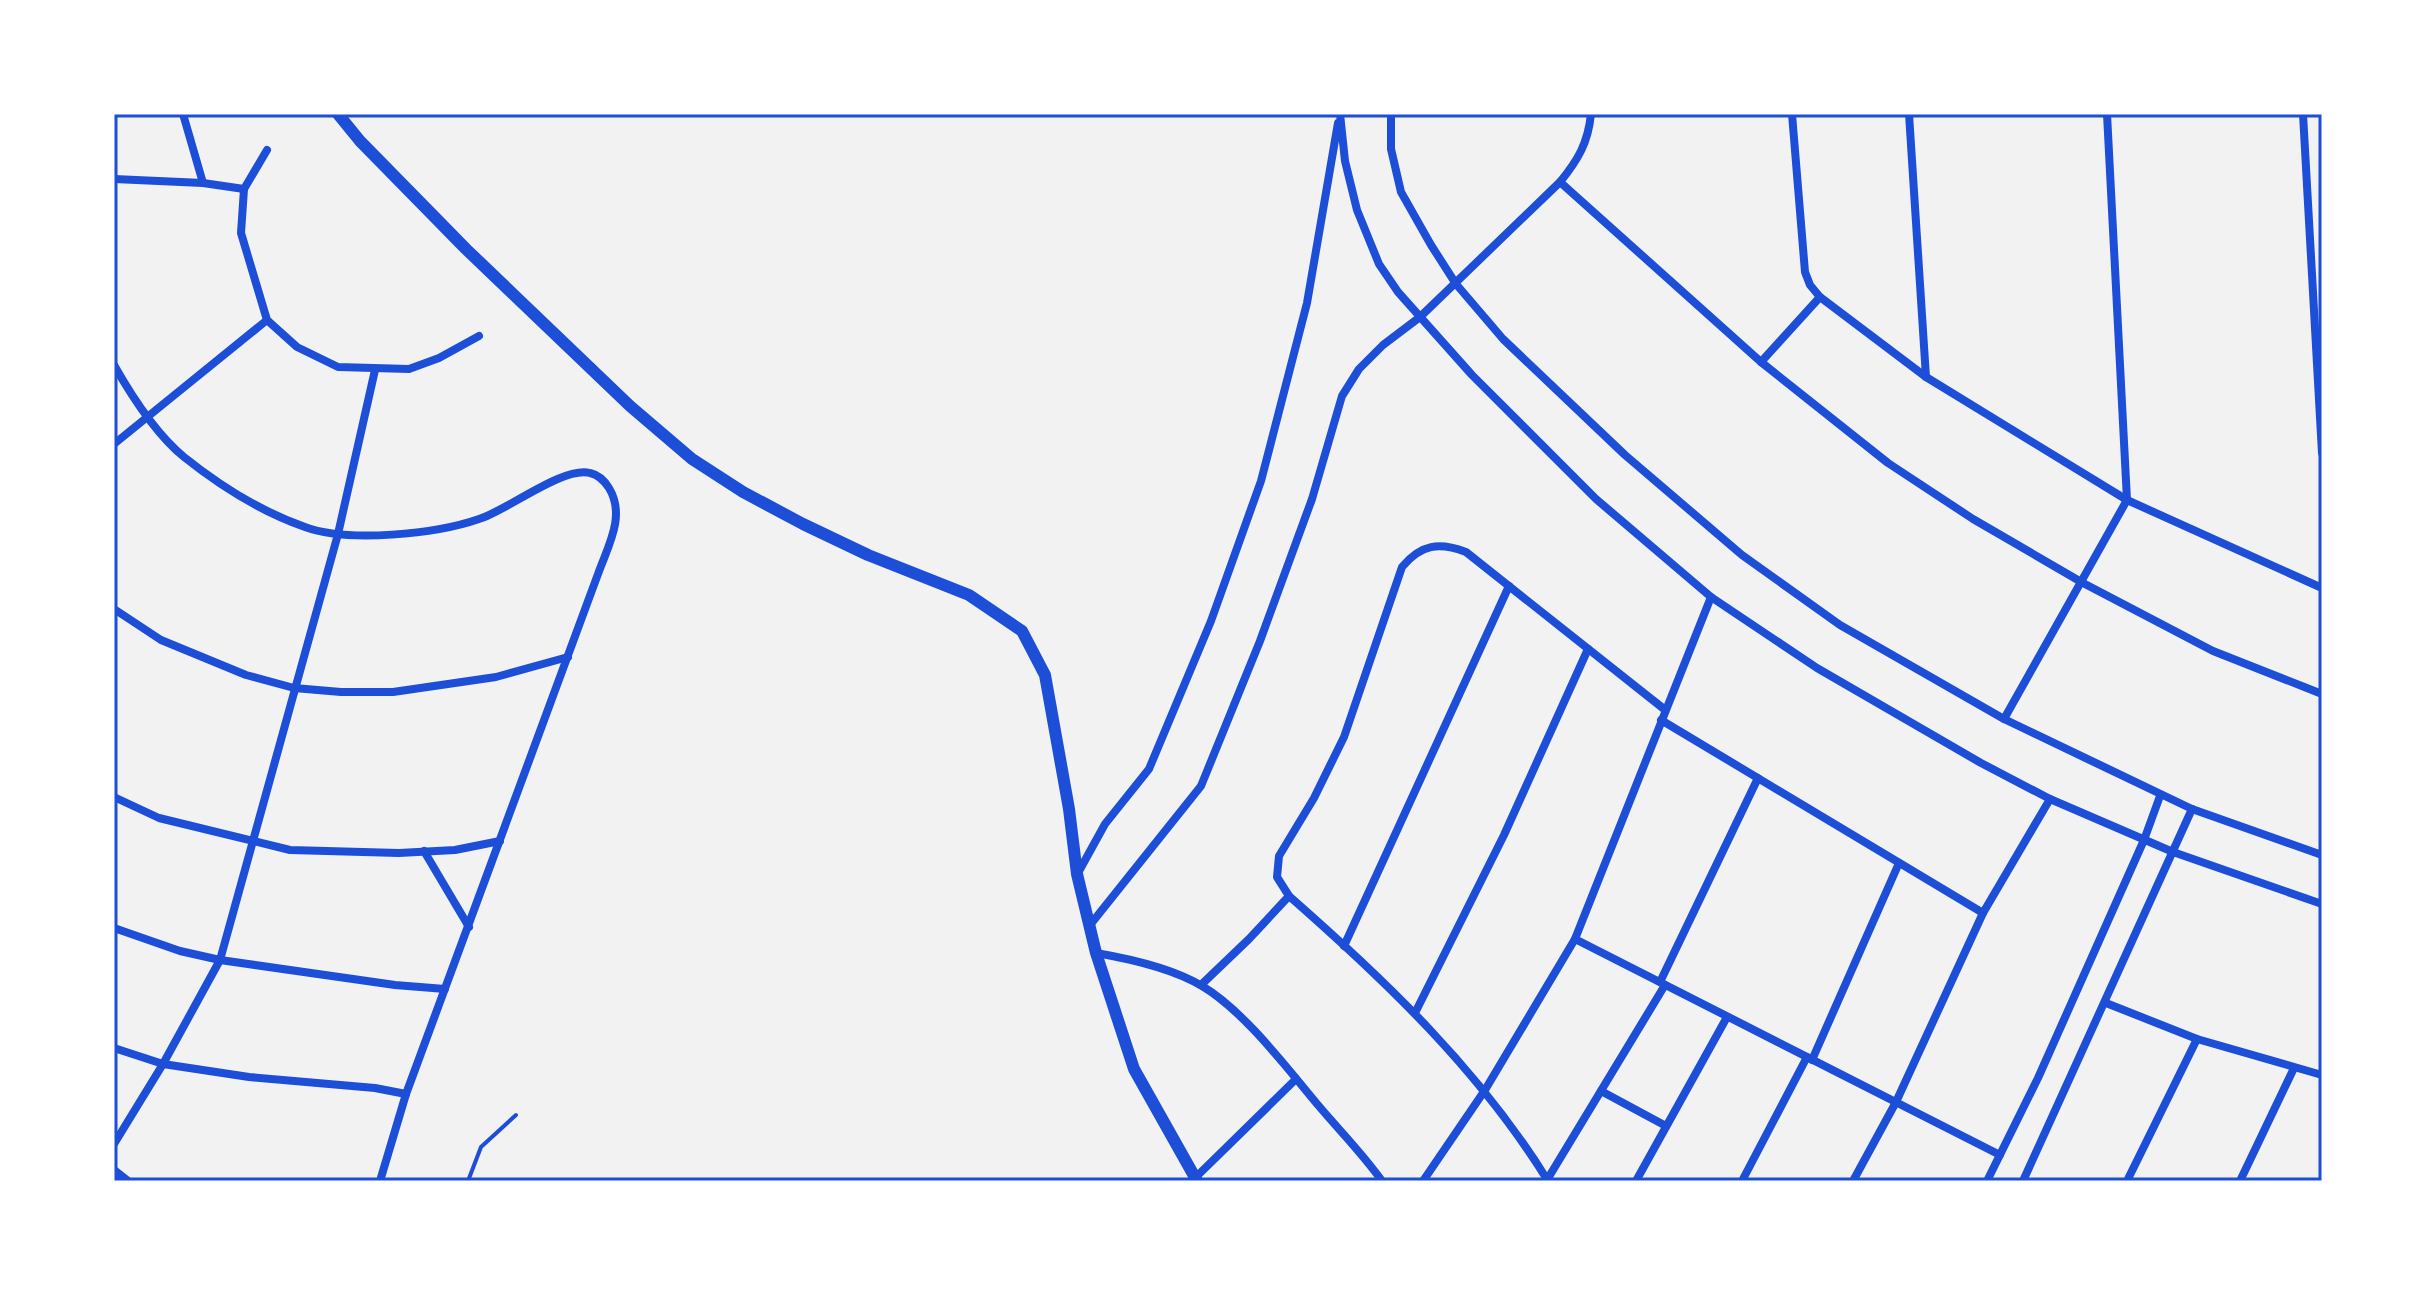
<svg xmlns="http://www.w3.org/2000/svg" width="2436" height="1295" viewBox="0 0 2436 1295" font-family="Helvetica,sans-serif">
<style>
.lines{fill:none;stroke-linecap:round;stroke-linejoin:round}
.path{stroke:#1d4ed8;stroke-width:4}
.minor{stroke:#1d4ed8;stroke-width:8}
.tertiary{stroke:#1d4ed8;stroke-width:12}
.neatline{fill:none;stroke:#1d4ed8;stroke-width:3}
</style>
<rect width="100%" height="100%" fill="#f2f2f2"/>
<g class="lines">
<!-- path -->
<polyline class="path" points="468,1181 481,1147 516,1115"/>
<!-- minor -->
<g class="minor">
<polyline points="183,114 203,183"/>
<polyline points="1340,114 1345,161 1357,210 1379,264 1398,292 1472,375 1596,499 1711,597 1817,668 1981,763 2050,799 2173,852 2322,904"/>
<polyline points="1391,114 1391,149 1401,192 1431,245 1456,284 1503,339 1625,455 1742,555 1840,625 2004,719 2192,809 2322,855"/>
<polyline points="1792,114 1805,272 1810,285 1820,297 1926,377 2127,500 2322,588"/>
<polyline points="1909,114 1926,377"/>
<polyline points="2303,114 2322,453"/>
<polyline points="267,150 244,189 241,233 267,320 297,347 338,367 409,369 439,358 479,336"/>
<polyline points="114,179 203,183 244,189"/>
<path d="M1560,182C1578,160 1588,143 1591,114"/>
<polyline points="1761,362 1888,463 1973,519 2083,583 2213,651 2322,694"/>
<path d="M114,365C131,395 157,435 184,457C219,485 262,512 305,527C348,543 436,534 479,519C508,510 563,466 590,473C599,475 604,480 609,488C626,516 608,546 598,574L406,1094L380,1181"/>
<polyline points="114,444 267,320"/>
<polyline points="114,609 161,640 246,675 294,688 341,692 393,692 496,677 568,657"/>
<polyline points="2004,719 2127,500 2107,114"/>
<polyline points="1661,720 1983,913"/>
<polyline points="114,797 159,818 290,850 399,853 455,850 500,841"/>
<polyline points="424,851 469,927"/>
<polyline points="1078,873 1105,824 1149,769 1211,621 1261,481 1307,303 1338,123"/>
<path d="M1289,896L1277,877L1279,856L1314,798L1344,737L1402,567C1421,544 1439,542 1466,552L1664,709"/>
<polyline points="1090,925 1201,786 1260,641 1312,499 1342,396 1359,369 1383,345 1420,317 1560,182 1761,362 1820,297"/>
<polyline points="114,928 180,951 220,960 395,985 445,989"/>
<polyline points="1575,939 2000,1155"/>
<polyline points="1344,946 1509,586"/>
<path d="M1096,953C1131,959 1172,968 1202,986C1243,1010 1287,1068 1318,1105C1339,1130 1363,1154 1382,1181"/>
<polyline points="1660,982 1758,778"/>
<path d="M1201,985L1249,939L1289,896C1386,981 1480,1071 1548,1181"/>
<polyline points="2106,1003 2197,1039 2322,1075"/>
<polyline points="1415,1013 1504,835 1588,649"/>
<polyline points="114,1048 163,1064 249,1077 375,1088 406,1094"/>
<polyline points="1812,1060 1899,863"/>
<polyline points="1601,1091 1666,1126"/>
<polyline points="114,1144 163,1064 220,960 338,534 375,370"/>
<polyline points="114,1170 128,1181"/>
<polyline points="1195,1178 1296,1079"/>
<polyline points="1547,1180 1665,985"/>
<polyline points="1423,1181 1485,1090 1575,939 1711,597"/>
<polyline points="1636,1181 1727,1017"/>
<polyline points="1742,1181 1807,1057"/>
<polyline points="1853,1181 1896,1102 1983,913 2050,799"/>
<polyline points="1987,1181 2038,1078 2144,840 2160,796"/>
<polyline points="2023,1181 2192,809"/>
<polyline points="2127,1181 2197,1039"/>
<polyline points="2240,1181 2294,1068"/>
</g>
<!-- tertiary -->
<polyline class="tertiary" points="338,114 360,141 466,249 630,406 692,459 743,492 803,524 868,555 969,595 1022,631 1045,675 1069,809 1077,874 1096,953 1134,1069 1197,1181"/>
</g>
<!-- border -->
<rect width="2436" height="1295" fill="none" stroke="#ffffff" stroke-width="232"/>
<rect x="116" y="116" width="2204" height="1063" class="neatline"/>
</svg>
